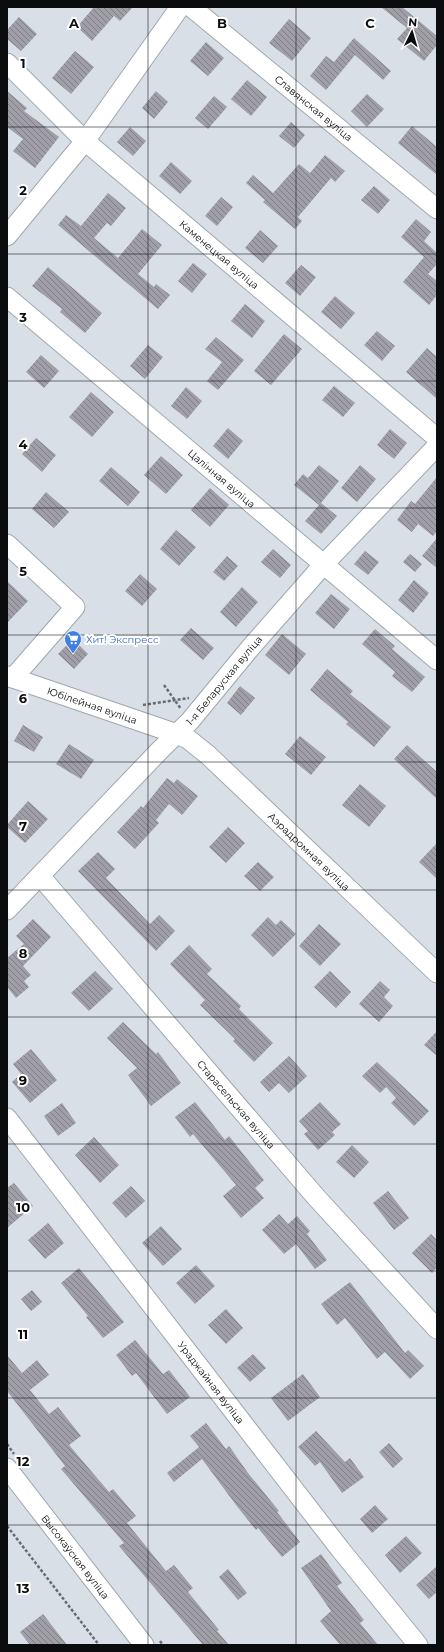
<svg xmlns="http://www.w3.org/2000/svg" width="444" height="1652" viewBox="0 0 444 1652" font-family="Montserrat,sans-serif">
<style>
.building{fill:url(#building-back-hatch)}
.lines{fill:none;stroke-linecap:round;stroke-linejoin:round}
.minor-casing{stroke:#a1a7ae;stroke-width:21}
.path{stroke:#686c70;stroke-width:2.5;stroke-dasharray:3 2;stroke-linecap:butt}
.minor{stroke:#fff;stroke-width:19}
.grid{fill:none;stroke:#0a0c0e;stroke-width:1;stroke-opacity:0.55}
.labels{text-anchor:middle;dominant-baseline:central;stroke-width:4;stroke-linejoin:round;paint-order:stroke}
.street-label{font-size:10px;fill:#0a0c0e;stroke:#fff}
.shop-label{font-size:10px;fill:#366cbe;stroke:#fff;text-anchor:start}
.grid-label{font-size:13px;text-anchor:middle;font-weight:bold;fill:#0a0c0e;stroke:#fff;stroke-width:4;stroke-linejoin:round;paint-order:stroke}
</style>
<defs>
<pattern id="building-back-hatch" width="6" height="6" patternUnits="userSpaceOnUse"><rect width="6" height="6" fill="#a09ea7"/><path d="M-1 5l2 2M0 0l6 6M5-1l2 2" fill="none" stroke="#817f86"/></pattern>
</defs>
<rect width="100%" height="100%" fill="#d9dfe6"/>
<!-- building -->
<g class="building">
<polygon points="94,7 133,7 120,21 114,16 92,41 77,27"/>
<polygon points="381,7 402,7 437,36 437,45 424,61 397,39 407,28"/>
<polygon points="19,17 37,34 21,51 7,39 7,30"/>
<polygon points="289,19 311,38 292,61 269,43"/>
<polygon points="354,38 391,71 383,80 355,55 326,90 310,76 326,56 334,62"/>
<polygon points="206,42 224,58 208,76 190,61"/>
<polygon points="75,51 94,67 71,94 52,78"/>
<polygon points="247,80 267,97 251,116 231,99"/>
<polygon points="7,91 27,108 24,111 59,137 35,168 13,151 23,139 7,127"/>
<polygon points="156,91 168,102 154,119 142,108"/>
<polygon points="367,94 384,109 367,127 351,111"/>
<polygon points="214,96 227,107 208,129 195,118"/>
<polygon points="291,122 305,135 294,148 279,136"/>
<polygon points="412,126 437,147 437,175 398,143"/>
<polygon points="130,127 146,141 133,156 117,142"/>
<polygon points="325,155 345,171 335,182 331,178 298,217 302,221 295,229 263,202 265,200 246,183 253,175 273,193 299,164 310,173"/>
<polygon points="171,162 192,181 180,194 159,176"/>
<polygon points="374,186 390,200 378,214 361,200"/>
<polygon points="108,193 126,208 111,226 107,223 94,238 118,258 142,229 162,245 138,274 154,287 156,284 170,295 158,309 58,225 66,215 81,226"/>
<polygon points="221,197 233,207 217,226 205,216"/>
<polygon points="416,219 431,232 424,241 437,253 437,264 428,274 437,281 437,295 429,305 403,282 424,257 401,237"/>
<polygon points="260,230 278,246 263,263 245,248"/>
<polygon points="193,263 207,274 192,293 178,281"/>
<polygon points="301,265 316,277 300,296 285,283"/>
<polygon points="48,267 102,313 85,333 60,312 62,309 32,286"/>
<polygon points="335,296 355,313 341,329 321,312"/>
<polygon points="245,304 265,321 252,338 231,321"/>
<polygon points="377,331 395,346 382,361 364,345"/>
<polygon points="284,334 302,349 271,385 254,371"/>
<polygon points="216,337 244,360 218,390 207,381 222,362 205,349"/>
<polygon points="148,345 163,357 145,379 130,366"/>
<polygon points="427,348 437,357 437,399 406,372"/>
<polygon points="41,355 59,371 44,388 26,372"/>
<polygon points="334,386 355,403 343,417 322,400"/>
<polygon points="186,387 202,401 187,419 171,406"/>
<polygon points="91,392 114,412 92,437 69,417"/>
<polygon points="228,428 243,441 228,459 213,446"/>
<polygon points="390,429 407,443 394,459 377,445"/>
<polygon points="36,438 56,455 42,472 22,454"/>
<polygon points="161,456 183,475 166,494 144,475"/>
<polygon points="319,465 339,481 321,503 337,516 321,534 305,521 319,505 294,485 303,474 308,478"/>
<polygon points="360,465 376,479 357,502 341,488"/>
<polygon points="111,467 140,492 128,506 99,481"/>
<polygon points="437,477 437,531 433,536 418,524 412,532 397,520 411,501 415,504"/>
<polygon points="210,488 229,505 210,527 191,510"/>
<polygon points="46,492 69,512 54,528 32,509"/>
<polygon points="176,530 196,547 179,566 160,549"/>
<polygon points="437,538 437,568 422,556"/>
<polygon points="273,549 291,565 280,578 261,562"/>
<polygon points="365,551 379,562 368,575 354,564"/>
<polygon points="410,554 422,564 415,572 403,562"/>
<polygon points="227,556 238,566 224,581 213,572"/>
<polygon points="140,574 157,589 142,606 125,591"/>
<polygon points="414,580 429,593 413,613 398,600"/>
<polygon points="7,581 28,601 7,623"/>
<polygon points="242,587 258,602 236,627 220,612"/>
<polygon points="331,594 350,609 334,629 315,613"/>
<polygon points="191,628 214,648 203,660 180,640"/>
<polygon points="375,629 395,646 392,649 425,677 412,692 392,676 395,672 362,644"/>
<polygon points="282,634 306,654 289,675 265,655"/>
<polygon points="73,639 88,654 74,669 58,654"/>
<polygon points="327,669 353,691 350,694 391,727 374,747 346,724 348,722 310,690"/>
<polygon points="240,686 255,698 241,715 227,703"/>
<polygon points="23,725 43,737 34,752 14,741"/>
<polygon points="300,736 326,757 311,775 285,754"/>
<polygon points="69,744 94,760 81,779 56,764"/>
<polygon points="407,745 437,772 437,799 394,759"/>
<polygon points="167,778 174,783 177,779 198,796 182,815 169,804 156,820 159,823 135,849 117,832 141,806 143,808"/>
<polygon points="360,784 386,806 369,827 342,805"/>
<polygon points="28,801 48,819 25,843 7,827 7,825"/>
<polygon points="228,827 245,843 226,863 209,847"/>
<polygon points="437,843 437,879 419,862"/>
<polygon points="98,852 115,869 106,878 150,924 159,915 175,931 156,951 78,871"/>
<polygon points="258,862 274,877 260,891 244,876"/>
<polygon points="268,917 276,925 281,920 296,934 273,957 251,935"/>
<polygon points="33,919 51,937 23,966 31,975 24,981 29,987 16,998 7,987 7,958 24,944 16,936"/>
<polygon points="319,924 341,944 320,966 299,946"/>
<polygon points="189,945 212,969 207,974 241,1006 239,1009 273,1043 254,1062 233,1041 235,1039 200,1005 205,1000 170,964"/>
<polygon points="95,971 113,989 89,1011 71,993"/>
<polygon points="330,971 351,992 336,1008 314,987"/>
<polygon points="380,981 390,990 384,997 393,1006 379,1022 359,1004"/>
<polygon points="123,1022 156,1054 158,1052 181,1083 151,1106 128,1075 137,1068 107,1038"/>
<polygon points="437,1031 437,1056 424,1045"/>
<polygon points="31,1049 57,1080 30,1103 12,1082 21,1074 13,1064"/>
<polygon points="289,1056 307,1076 289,1093 279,1083 269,1092 260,1082"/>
<polygon points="377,1062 429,1111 414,1126 391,1103 396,1098 386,1087 380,1093 362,1076"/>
<polygon points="195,1102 225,1140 229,1136 264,1180 255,1188 264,1198 241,1218 223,1196 236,1185 193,1134 190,1137 175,1117"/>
<polygon points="320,1102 341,1124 332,1132 335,1135 318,1150 304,1134 308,1131 299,1121"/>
<polygon points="62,1103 76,1123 58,1136 44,1116"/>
<polygon points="94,1137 119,1165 100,1183 75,1155"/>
<polygon points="352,1145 369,1162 354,1178 336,1162"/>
<polygon points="14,1183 33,1206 7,1228 7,1188"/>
<polygon points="131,1186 145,1201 126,1218 112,1203"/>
<polygon points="388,1191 409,1218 394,1230 373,1203"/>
<polygon points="279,1214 288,1224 297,1216 310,1231 307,1234 327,1260 315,1269 296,1244 284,1254 262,1230"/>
<polygon points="48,1223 64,1243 45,1259 28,1240"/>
<polygon points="161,1226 182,1249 163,1266 142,1243"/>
<polygon points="431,1234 437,1240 437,1267 432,1273 412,1253"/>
<polygon points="196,1265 215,1286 195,1304 176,1283"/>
<polygon points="79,1268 124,1322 103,1338 86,1317 88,1316 61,1283"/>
<polygon points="350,1282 405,1353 408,1350 424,1366 410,1379 385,1352 377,1359 345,1318 337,1325 321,1304"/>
<polygon points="32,1290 42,1302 31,1311 21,1299"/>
<polygon points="226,1309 243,1328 226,1344 208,1325"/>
<polygon points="135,1340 163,1374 169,1370 190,1397 167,1414 136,1373 132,1376 116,1355"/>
<polygon points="253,1354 266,1368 250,1382 237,1368"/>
<polygon points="7,1355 22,1373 37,1360 49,1375 30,1390 49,1414 58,1407 81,1436 69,1445 109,1492 113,1489 136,1516 127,1523 166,1571 174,1565 193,1588 188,1592 219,1630 217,1631 229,1645 203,1645 119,1546 124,1543 61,1469 65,1466 7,1391"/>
<polygon points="303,1374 320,1397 288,1421 271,1398"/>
<polygon points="206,1423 226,1449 229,1446 248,1473 279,1511 277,1512 300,1542 282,1557 258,1528 256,1530 236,1505 202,1459 174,1482 167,1473 199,1447 190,1436"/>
<polygon points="316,1431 345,1462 350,1458 364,1477 342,1493 320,1462 315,1466 298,1447"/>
<polygon points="389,1443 403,1459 393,1468 379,1452"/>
<polygon points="375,1505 388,1519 372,1533 360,1519"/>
<polygon points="406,1536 422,1553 400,1573 385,1555"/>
<polygon points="321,1554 342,1583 337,1586 364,1620 360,1623 378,1645 340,1645 320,1621 331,1611 301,1568"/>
<polygon points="437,1566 437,1592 429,1599 416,1585"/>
<polygon points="228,1569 247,1593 238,1600 219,1577"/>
<polygon points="43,1614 67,1645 30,1645 20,1632"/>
</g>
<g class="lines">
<!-- minor casing -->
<g class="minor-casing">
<g id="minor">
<path id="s1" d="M191,7L437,209"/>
<path id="s2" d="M7,63L85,141L437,438"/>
<polyline points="7,236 85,141 180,7"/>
<path id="s3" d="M7,297L437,660"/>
<polyline points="7,544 75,607 13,678"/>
<path id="s4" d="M7,676L177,734L188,739L208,755L437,973"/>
<path id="s5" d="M40,876L316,1197L437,1329"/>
<path id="s6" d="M7,910L161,749L190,721L251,647L324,564L437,446"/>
<path id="s7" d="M7,1118L340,1549L418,1645"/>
<path id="s8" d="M7,1468L144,1645"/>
</g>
</g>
<!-- path -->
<g class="path">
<polyline points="164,685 181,709"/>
<polyline points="143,705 189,698"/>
<polyline points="7,1444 14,1454"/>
<polyline points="7,1526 99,1645"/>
<polyline points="160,1641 163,1645"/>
</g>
<!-- minor -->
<use href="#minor" class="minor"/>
</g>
<!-- grid -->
<path class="grid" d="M148,7V1645M296,7V1645M7,127H437M7,254H437M7,381H437M7,508H437M7,635H437M7,762H437M7,890H437M7,1017H437M7,1144H437M7,1271H437M7,1398H437M7,1525H437"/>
<!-- icons -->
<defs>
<g id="supermarket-pin" transform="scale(0.9)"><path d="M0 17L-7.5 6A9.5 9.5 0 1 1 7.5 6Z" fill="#3f7fe0" stroke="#fff"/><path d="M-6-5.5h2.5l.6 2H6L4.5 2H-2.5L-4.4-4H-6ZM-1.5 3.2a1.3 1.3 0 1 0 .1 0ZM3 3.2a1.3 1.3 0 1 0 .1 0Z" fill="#fff"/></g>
</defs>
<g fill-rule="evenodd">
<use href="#supermarket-pin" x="73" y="639"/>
</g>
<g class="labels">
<!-- street labels -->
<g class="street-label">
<text stroke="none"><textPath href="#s1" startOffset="159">Славянская вуліца</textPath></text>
<text stroke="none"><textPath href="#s2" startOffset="286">Каменецкая вуліца</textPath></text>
<text stroke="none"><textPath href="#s3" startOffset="281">Цалінная вуліца</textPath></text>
<text stroke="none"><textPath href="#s6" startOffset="316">1-я Беларуская вуліца</textPath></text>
<text stroke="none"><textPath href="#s4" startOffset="90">Юбілейная вуліца</textPath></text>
<text stroke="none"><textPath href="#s4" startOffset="357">Аэрадромная вуліца</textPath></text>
<text stroke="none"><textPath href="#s5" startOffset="301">Старасельская вуліца</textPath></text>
<text stroke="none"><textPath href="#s7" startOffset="334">Ураджайная вуліца</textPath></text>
<text stroke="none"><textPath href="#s8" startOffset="112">Высокаўская вуліца</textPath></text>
</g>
<!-- shop labels -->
<g class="shop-label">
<text x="86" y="639">Хит! Экспресс</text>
</g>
</g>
<g class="grid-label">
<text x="74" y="28">A</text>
<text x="222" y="28">B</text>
<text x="370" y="28">C</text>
<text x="23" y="68">1</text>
<text x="23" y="195">2</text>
<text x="23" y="322">3</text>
<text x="23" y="449">4</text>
<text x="23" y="576">5</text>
<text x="23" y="703">6</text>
<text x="23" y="831">7</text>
<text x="23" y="958">8</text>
<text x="23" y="1085">9</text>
<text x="23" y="1212">10</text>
<text x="23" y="1339">11</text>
<text x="23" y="1466">12</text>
<text x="23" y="1593">13</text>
</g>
<!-- border -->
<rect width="444" height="1652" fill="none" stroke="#0a0c0e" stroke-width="16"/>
<!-- north arrow -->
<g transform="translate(412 32) rotate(5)" stroke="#ffffff" stroke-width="3" paint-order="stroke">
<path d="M0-3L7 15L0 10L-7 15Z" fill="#0a0c0e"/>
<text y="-6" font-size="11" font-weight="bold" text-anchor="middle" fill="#0a0c0e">N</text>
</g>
</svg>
